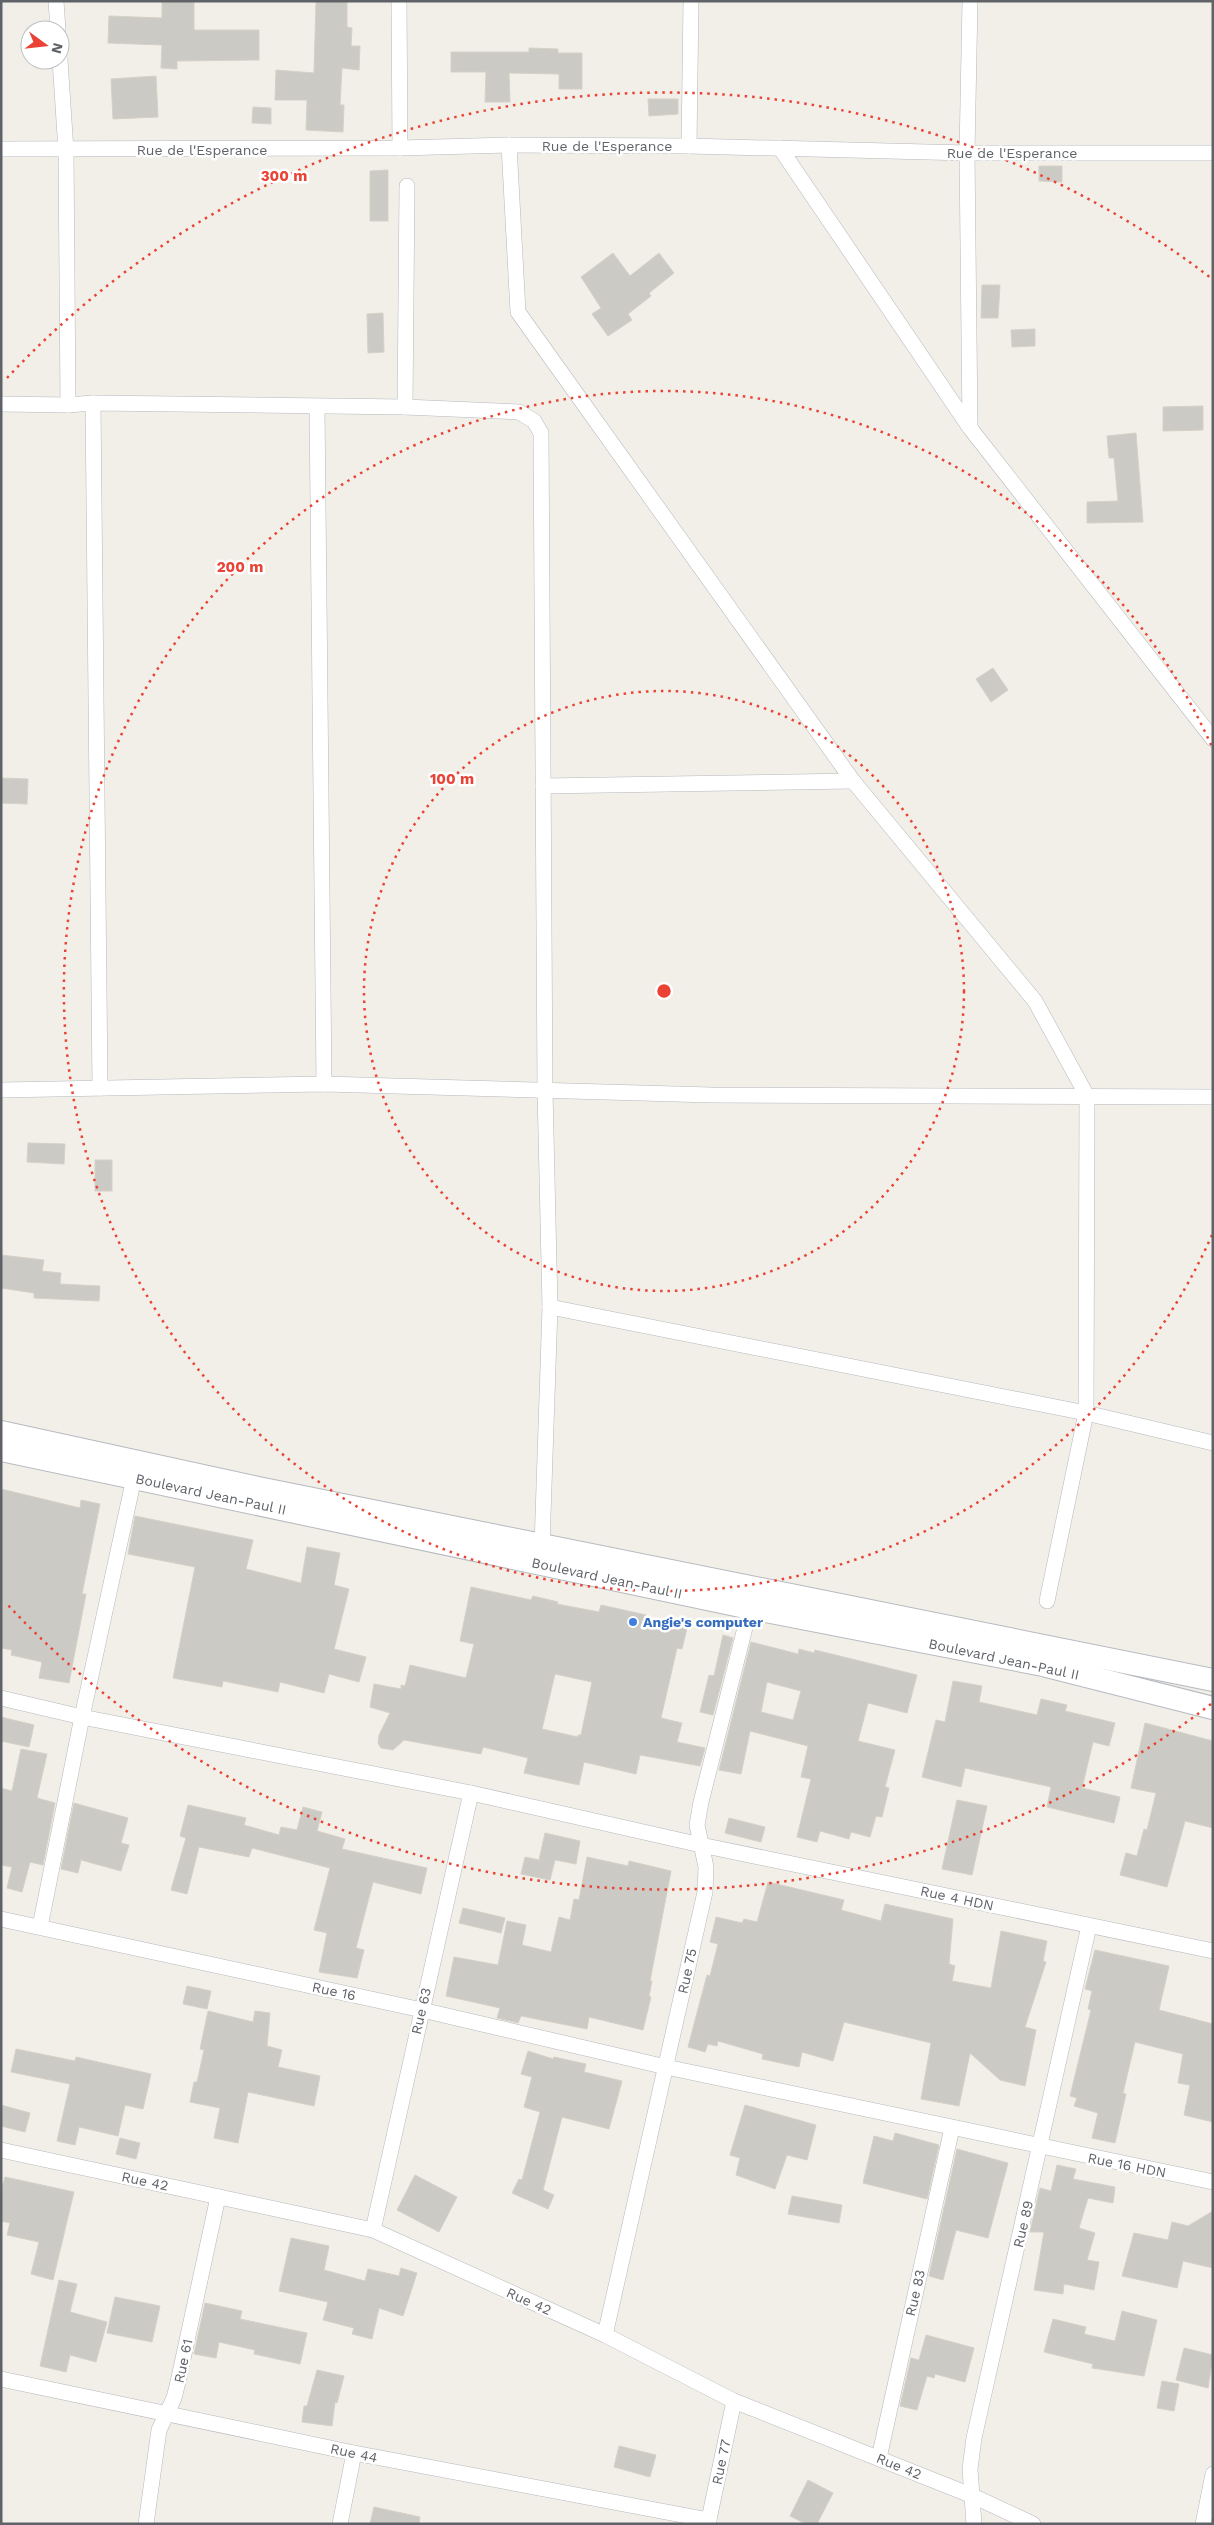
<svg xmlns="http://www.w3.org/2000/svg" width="1214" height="2525" viewBox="0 0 1214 2525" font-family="'Work Sans',sans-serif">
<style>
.building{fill:#cccac5;stroke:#d6d1c6;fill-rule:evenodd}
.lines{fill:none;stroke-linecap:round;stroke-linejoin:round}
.minor-casing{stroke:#b5b8bc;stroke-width:16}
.secondary-casing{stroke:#b6babf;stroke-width:24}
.minor{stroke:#fff;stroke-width:15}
.secondary{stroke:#fff;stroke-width:22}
.ring{fill:none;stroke:#ea4335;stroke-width:2.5;stroke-dasharray:2.5 5}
.shop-dot{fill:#3f7fe0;stroke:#fff;stroke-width:2}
.labels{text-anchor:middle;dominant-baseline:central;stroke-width:5;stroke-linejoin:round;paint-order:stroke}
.street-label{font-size:14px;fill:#5f6368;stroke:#fff}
.shop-label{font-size:14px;font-weight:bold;fill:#366cbe;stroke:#fff;text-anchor:start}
.centre{fill:#ea4335;stroke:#fff;stroke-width:2.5}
.ring-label{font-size:15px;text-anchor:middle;font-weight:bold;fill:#ea4335;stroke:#fff;stroke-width:5;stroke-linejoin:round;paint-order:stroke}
</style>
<rect width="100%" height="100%" fill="#f1efe8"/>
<!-- building -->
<g class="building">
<polygon points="162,1 194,1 194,30 259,30 259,60 177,61 177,69 161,68 162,45 108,43 109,16 162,18"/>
<polygon points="316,1 347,1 347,27 352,28 351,46 360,46 359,70 342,68 340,105 344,105 343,132 306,130 307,100 275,100 276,70 314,73"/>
<polygon points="529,48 558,49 558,53 582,53 582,89 559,89 559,74 509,73 510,102 485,102 486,72 451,72 451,52 529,52"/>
<polygon points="156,76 158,117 113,119 111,79"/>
<polygon points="648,99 678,99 678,114 649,116"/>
<polygon points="253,107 271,108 271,124 252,123"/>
<polygon points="1039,166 1062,166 1062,182 1039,181"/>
<polygon points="388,170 388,221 370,221 370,171"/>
<polygon points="613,253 630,276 659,253 674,273 649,293 651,296 628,314 632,320 608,336 592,314 601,308 581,277"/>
<polygon points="982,285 1000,285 998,318 981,318"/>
<polygon points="383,313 384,352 368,353 367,314"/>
<polygon points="1035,329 1035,346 1012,347 1011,330"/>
<polygon points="1203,406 1203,430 1163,431 1163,407"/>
<polygon points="1136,433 1143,522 1087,523 1087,502 1118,501 1114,458 1109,458 1107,436"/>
<polygon points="993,668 1008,690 991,702 976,679"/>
<polygon points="1,778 28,779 27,804 1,803"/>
<polygon points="28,1143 65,1144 64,1164 27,1162"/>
<rect x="95" y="1160" width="17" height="31"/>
<polygon points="1,1255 44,1260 42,1271 61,1273 60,1284 100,1286 99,1301 34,1298 34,1293 1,1288"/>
<polygon points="1,1489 80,1508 81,1500 100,1504 82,1594 86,1594 69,1683 39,1678 42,1662 11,1655 12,1650 1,1648"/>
<polygon points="135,1516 253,1540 246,1569 301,1583 307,1547 340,1553 334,1585 349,1589 334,1649 366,1657 359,1682 329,1674 324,1693 280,1682 278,1692 223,1681 222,1687 173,1678 195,1567 128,1554"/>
<path d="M471,1587L531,1600L533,1596L558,1602L557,1604L599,1612L601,1605L646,1615L645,1618L687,1628L682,1649L677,1648L661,1718L682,1723L677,1742L705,1748L700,1766L640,1755L636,1774L584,1762L579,1785L524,1773L528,1758L483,1747L481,1754L404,1740L393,1750L381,1748L378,1743L379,1735L390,1713L370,1707L374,1684L401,1689V1685L405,1686L410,1665L466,1678L474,1644L460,1641ZM555,1674L592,1682L581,1735H578V1737L542,1729Z"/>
<polygon points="723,1635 733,1638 713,1715 700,1712 709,1675 714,1676"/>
<path d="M751,1642L798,1654L799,1649L814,1653L815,1650L917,1675L907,1713L868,1703L858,1741L895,1750L885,1787L889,1788L882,1817L876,1816L870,1837L851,1832L849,1839L820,1831L817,1842L797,1837L811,1779L801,1777L808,1746L750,1731L741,1774L719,1770ZM767,1682L801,1691L793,1720L761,1712Z"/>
<polygon points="953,1681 982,1686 979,1702 1037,1715 1041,1699 1067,1705 1065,1711 1115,1723 1109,1746 1093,1742 1082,1788 1120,1797 1114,1823 1047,1807 1051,1787 965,1768 961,1787 922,1777 936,1720 945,1722"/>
<polygon points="1,1717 34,1725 29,1747 1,1741"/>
<polygon points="1145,1723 1213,1741 1213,1828 1185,1821 1167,1887 1120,1875 1126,1853 1137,1856 1144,1829 1147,1830 1156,1793 1131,1788"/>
<polygon points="21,1749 47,1754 37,1798 55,1803 43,1865 30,1862 22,1892 7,1888 12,1867 1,1865 1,1788 12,1791"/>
<polygon points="957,1800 987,1806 972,1875 942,1869"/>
<polygon points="74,1803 128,1818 121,1843 129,1845 121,1871 81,1860 78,1873 61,1869"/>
<polygon points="188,1805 246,1818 244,1825 279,1835 281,1827 297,1830 303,1807 322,1812 317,1831 345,1839 342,1849 427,1868 421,1894 373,1882 356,1948 364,1950 357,1978 319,1972 327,1933 314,1930 330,1868 252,1848 249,1857 199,1847 187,1894 171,1890 186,1838 180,1836"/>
<polygon points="729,1818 765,1827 761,1842 725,1833"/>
<polygon points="545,1833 580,1841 576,1864 555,1860 550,1880 521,1874 525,1857 539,1860"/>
<polygon points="587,1857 628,1866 629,1861 671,1871 650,1981 652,1981 649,1996 651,1997 643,2030 589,2017 587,2029 521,2016 518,2023 497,2018 500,2008 446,1996 454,1957 498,1965 507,1921 526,1925 522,1945 551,1952 559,1917 570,1920 574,1899 579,1900"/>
<polygon points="768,1882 844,1900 841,1910 881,1921 885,1904 953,1919 949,1964 955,1966 952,1981 991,1988 1001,1931 1047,1941 1043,1961 1046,1962 1025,2027 1036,2030 1025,2086 1000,2080 970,2053 959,2106 921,2099 931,2043 844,2022 833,2061 802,2052 799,2067 762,2059 763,2054 718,2041 717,2046 708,2044 705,2052 688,2047 707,1975 710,1976 718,1944 710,1942 716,1917 742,1923 744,1919 757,1922"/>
<polygon points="463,1908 505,1918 501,1933 459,1923"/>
<polygon points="1095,1950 1169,1966 1159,2010 1213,2024 1213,2122 1184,2115 1190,2085 1178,2083 1183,2054 1135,2042 1123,2093 1126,2094 1115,2143 1092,2138 1098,2113 1074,2106 1077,2098 1070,2096 1091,2010 1088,2009 1092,1991 1085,1989"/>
<polygon points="187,1986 211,1991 207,2009 183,2004"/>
<polygon points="208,2011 253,2022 255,2011 270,2013 267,2046 282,2050 278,2067 320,2076 314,2106 248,2092 238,2143 214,2138 220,2108 190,2102 194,2082 197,2082 204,2050 200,2049"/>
<polygon points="16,2049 75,2061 76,2057 151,2074 143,2109 125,2105 118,2136 79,2127 75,2145 57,2141 70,2084 11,2072"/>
<polygon points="528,2051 553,2059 554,2057 586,2064 584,2072 622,2081 609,2129 562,2117 543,2190 554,2195 548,2209 512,2193 519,2179 522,2180 540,2112 524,2107 532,2077 521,2074"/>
<polygon points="1,2105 30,2113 25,2132 1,2126"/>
<polygon points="745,2105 816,2125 807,2160 787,2155 775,2189 736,2175 740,2158 730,2155"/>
<polygon points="895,2133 939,2145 927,2199 863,2183 874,2136 893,2141"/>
<polygon points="120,2138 140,2143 136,2159 116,2154"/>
<polygon points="957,2149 1008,2163 988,2238 956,2230 943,2280 929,2276"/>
<polygon points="1057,2165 1076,2169 1073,2179 1115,2187 1113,2203 1088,2198 1079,2228 1095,2233 1087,2260 1099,2262 1094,2290 1064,2284 1063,2294 1034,2290 1044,2232 1030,2232 1040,2188 1051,2191"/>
<polygon points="415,2175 457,2197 439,2232 397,2210"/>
<polygon points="5,2177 74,2192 53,2280 31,2274 39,2242 7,2235 10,2223 1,2221 1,2191"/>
<polygon points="792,2196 842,2205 839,2223 788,2214"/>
<polygon points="1213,2211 1213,2268 1183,2261 1177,2288 1122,2276 1134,2233 1168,2240 1172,2222 1188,2226"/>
<polygon points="291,2238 329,2246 324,2270 365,2281 368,2269 399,2276 401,2268 417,2273 403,2316 379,2308 372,2339 352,2334 354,2328 323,2320 328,2302 279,2291"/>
<polygon points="59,2280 77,2284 70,2312 107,2322 96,2362 70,2355 66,2372 40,2366"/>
<polygon points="115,2297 160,2306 152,2342 107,2333"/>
<polygon points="205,2303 242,2311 240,2319 307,2333 300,2364 254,2354 255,2350 219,2342 216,2358 194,2354"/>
<polygon points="1122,2311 1157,2320 1144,2376 1092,2368 1093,2364 1044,2352 1053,2319 1086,2327 1084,2334 1115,2341"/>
<polygon points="926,2335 974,2348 965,2382 935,2374 934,2378 927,2376 917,2410 900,2406 911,2358 919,2360"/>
<polygon points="1184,2348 1213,2355 1208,2388 1176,2380"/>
<polygon points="317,2370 344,2376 337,2403 335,2402 332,2426 302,2422 304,2406 307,2406"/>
<polygon points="1162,2381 1179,2384 1174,2411 1157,2408"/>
<polygon points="619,2446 656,2455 650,2477 614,2467"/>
<polygon points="808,2480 833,2493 817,2524 806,2524 790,2516"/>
<polygon points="374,2507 420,2517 419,2524 370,2524"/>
</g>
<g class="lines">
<!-- minor casing -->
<g class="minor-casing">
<g id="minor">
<polyline points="56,1 58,30"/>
<polyline points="399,1 400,148"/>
<polyline points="970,1 967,153 970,427"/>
<polyline points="60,60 66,151 68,405"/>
<polyline points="509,145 518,312 853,781 1035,1001 1087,1096 1086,1413 1047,1601"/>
<polyline points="689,146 691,1"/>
<polyline points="780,148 970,428 1213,739"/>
<polyline points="1,149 400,148 509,145 689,146 967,153 1213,153"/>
<polyline points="93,403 100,1088"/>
<polyline points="1,404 68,405 93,403 405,407 519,412 534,421 541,433 545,1090 550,1307 542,1546"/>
<polyline points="317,407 324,1084"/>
<polyline points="405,407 407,186"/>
<polyline points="543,786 853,781"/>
<polyline points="1,1090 324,1084 711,1095 1213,1097"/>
<polyline points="550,1307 1086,1413 1213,1443"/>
<polyline points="1,1698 82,1717 471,1793 701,1845 1213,1951"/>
<polyline points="1,1919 422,2010 666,2067 1213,2182"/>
<polyline points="40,1927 82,1717 134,1478"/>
<polyline points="1,2150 373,2230 605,2335 734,2401 973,2496 1033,2524"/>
<polyline points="373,2230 471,1793"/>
<polyline points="605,2335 705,1892 706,1867 697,1825 701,1802 750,1608"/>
<polyline points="1,2379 354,2453 709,2520"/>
<polyline points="879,2458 952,2128"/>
<polyline points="146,2524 159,2430 174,2398 178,2382 218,2197"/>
<polyline points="340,2524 354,2453"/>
<polyline points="708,2524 734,2401"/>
<polyline points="974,2524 970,2469 974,2438 1089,1926"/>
<polyline points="1203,2524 1213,2474"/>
</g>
</g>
<!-- secondary casing -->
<g class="secondary-casing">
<g id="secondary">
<polyline points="1,1432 258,1488 1213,1680"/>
<polyline points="1,1450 750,1608 1043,1665 1213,1708"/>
</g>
</g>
<!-- minor -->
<use href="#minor" class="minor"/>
<!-- secondary -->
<use href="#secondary" class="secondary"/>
</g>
<!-- distance rings -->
<g class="ring">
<circle cx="664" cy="991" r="300"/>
<path d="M1212 1235A600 600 0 1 1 1212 747"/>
<path d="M1211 1704A899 899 0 0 1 7 1604M7 378A899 899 0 0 1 1211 278"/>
</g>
<!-- markers -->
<circle class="shop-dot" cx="633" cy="1622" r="5"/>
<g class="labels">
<!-- street labels -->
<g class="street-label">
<text x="607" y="146">Rue de l'Esperance</text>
<text x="202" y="150">Rue de l'Esperance</text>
<text x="1012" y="153">Rue de l'Esperance</text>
<text transform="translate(211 1494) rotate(12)">Boulevard Jean-Paul II</text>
<text transform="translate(607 1578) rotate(12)">Boulevard Jean-Paul II</text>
<text transform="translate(1004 1659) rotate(12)">Boulevard Jean-Paul II</text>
<text transform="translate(957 1898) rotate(12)">Rue 4 HDN</text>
<text transform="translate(687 1971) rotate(-78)">Rue 75</text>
<text transform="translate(334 1991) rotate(12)">Rue 16</text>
<text transform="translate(421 2011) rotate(-77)">Rue 63</text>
<text transform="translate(1127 2165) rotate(11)">Rue 16 HDN</text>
<text transform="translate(145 2181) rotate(12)">Rue 42</text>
<text transform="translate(1023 2224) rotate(-77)">Rue 89</text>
<text transform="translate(915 2293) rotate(-77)">Rue 83</text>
<text transform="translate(529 2301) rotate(24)">Rue 42</text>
<text transform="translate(183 2361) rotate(-78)">Rue 61</text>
<text transform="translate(354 2453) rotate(12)">Rue 44</text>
<text transform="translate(721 2462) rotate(-78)">Rue 77</text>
<text transform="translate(899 2466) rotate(22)">Rue 42</text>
</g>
<!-- shop labels -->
<g class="shop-label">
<text x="643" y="1622">Angie's computer</text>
</g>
</g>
<circle cx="664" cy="991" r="8" class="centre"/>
<g class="ring-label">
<text x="284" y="181">300 m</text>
<text x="240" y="572">200 m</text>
<text x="452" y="784">100 m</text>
</g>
<!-- border -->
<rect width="1214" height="2525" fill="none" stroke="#5f6368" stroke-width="5"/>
<!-- north arrow -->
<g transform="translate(45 45) rotate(105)"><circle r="24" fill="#ffffff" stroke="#bfc1c3"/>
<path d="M0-4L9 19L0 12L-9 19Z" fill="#ea4335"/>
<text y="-8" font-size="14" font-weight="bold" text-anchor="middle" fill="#5f6368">N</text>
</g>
</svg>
